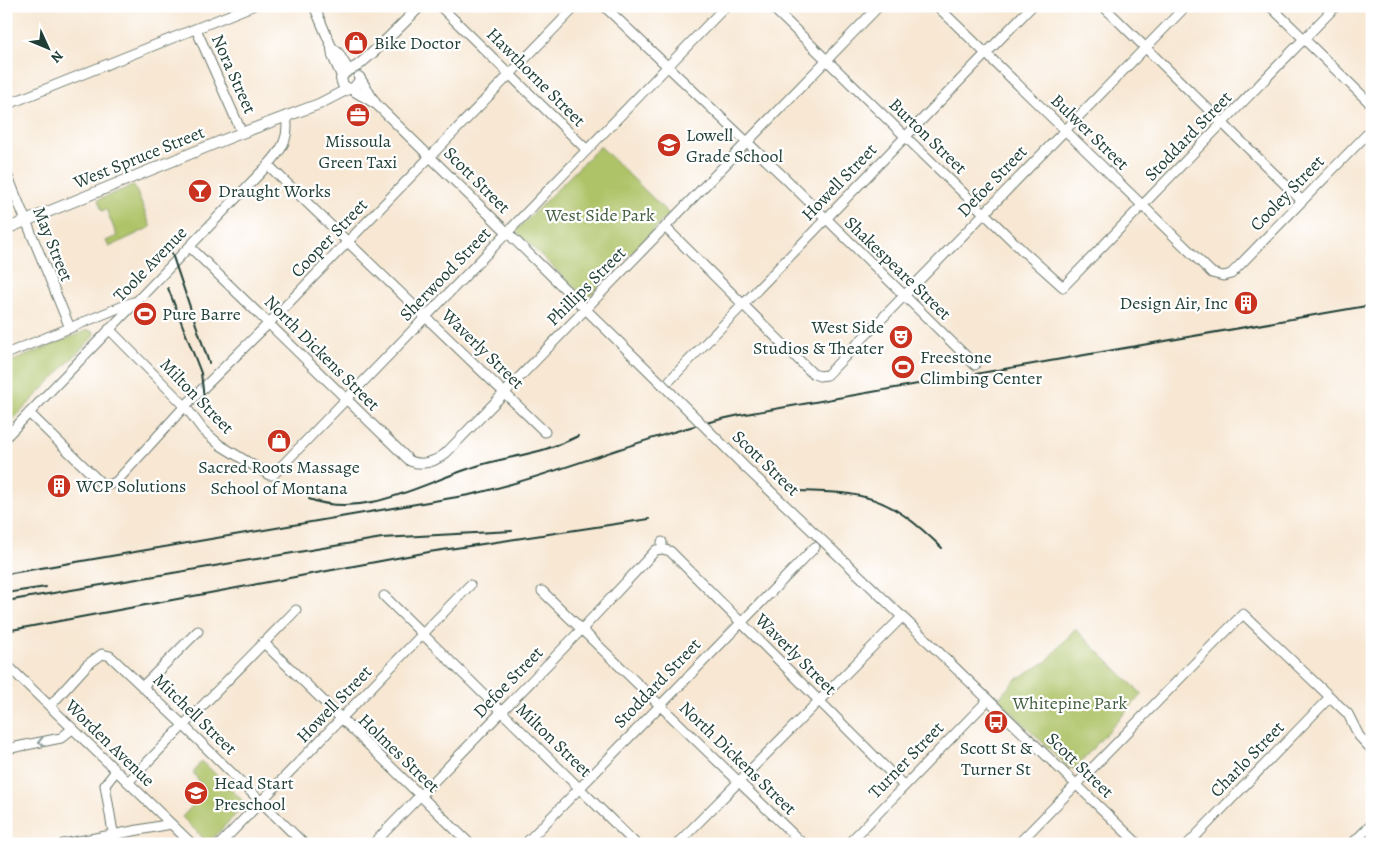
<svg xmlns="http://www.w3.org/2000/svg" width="1378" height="850" viewBox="0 0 1378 850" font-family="Alegreya,serif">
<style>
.green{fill:#aec367;stroke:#66804e}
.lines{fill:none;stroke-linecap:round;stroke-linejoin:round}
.minor-casing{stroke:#6b786c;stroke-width:11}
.major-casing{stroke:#6b786c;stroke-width:12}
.minor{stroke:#fff;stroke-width:9}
.major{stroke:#fff;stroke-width:10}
.rail{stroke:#1f3d34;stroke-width:2}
.minor-bridge-casing{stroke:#6b786c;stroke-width:11;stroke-linecap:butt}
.minor-bridge{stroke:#fff;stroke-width:9}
.oneway{stroke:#8f9e9a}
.labels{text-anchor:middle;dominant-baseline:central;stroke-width:4.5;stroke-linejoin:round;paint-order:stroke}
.poi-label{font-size:18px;fill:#1f3d34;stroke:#fff;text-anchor:start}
.street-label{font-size:18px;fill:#1f3d34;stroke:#fff}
.park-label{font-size:18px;fill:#435e41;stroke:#fff}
</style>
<rect width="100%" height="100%" fill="#fff"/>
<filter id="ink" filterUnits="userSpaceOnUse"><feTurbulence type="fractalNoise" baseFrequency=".02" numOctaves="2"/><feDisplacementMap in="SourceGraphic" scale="10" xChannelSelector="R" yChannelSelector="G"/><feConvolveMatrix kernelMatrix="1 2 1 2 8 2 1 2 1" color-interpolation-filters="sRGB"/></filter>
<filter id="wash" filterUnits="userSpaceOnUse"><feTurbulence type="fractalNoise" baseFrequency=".0096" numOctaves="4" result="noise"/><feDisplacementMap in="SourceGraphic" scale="20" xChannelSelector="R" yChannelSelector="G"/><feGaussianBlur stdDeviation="1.12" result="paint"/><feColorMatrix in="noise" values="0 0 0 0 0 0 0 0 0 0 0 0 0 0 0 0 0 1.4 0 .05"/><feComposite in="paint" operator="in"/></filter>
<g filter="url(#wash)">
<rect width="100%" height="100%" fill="#f7e7d3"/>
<!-- green -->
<g class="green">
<polygon points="600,146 669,214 586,299 516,231"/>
<polygon points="134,185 151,227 109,247 106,241 117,236 106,209 102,211 98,200"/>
<polygon points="88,330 94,332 93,337 6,427 6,364"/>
<polygon points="1075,629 1142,694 1074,769 1068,767 1002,703 1000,697 1015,680 1047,661"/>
<polygon points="202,761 246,804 208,843 182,817 195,803 191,799 202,787 193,772"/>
</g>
</g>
<g filter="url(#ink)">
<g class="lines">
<!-- minor casing -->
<g class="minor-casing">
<g id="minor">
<polyline points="314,6 332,48"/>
<polyline points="440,6 587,150"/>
<polyline points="604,6 787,180 975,365"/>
<polyline points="771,6 1023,251 1063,287 1336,6"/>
<polyline points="937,6 1212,273 1223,276 1231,274 1372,129"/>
<polyline points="1103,6 1302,201"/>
<polyline points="1270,6 1372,105"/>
<polyline points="196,29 242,133"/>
<polyline points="375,103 662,384"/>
<polyline points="6,105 252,6"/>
<polyline points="268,165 545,432"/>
<polyline points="6,172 70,328"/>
<polyline points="666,228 812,373 819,376 827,375 1186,6"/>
<path d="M190,247L410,461C423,466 435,462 446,453L879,6"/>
<polyline points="109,329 185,406 203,430 220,445 269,475 273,475 726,6"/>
<polyline points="6,354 133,302"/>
<polyline points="670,380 1032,6"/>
<polyline points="29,413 102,484 108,485 116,482 185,406 269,323 576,6"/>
<path d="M6,437L268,165C282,150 290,137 286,116"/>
<polyline points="662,549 670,551 904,786"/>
<polyline points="863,579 1138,844"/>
<polyline points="542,591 803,844"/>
<polyline points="384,596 636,844"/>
<polyline points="263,642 470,844"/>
<polyline points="6,664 192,844"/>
<polyline points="143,686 198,631"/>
<polyline points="50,706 87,665 102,654 110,656 183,725 304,844"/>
<polyline points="6,749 61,738 72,729"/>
<polyline points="128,782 296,610"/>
<polyline points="63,844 171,824"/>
<polyline points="115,844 105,785 116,771"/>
<polyline points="220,844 470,585"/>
<polyline points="373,844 582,629 656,550 662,549 662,542"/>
<polyline points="525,844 815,547"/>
<polyline points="677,844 903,616"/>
<polyline points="848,844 988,700"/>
<polyline points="1018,844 1243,614 1348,714 1359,736 1372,750"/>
<polyline points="1188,844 1330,697"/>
<polyline points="1352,844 1372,824"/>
</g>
</g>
<!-- major casing -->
<g class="major-casing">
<g id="major">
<polyline points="332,48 333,56 342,76"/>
<polyline points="332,48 338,53 348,70"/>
<polyline points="359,77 375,103"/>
<path d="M360,80L354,88L348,89L343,85L341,79C344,69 354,70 361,63C382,45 401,26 420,6"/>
<polyline points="351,89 375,103"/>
<polyline points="6,229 231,137 319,104 348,89"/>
</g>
</g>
<!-- minor -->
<use href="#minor" class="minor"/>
<!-- major -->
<use href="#major" class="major"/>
<!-- rail -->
<g class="rail">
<polyline points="170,248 209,363"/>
<polyline points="168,288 201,373 206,415"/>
<path d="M791,491C865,492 887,494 942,548"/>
<path d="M309,499C365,520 424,482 477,466C514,455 543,454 578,436"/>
<path d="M6,574L469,495C561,474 647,434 740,415L1372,305"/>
<polyline points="6,593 46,587"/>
<polyline points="6,601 382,538 512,531"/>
<polyline points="6,631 429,552 649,519"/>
</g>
<!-- minor-bridge casing -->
<g class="minor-bridge-casing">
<polyline id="minor-bridge" points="662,384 744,466 863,579"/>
</g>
<!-- minor-bridge -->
<use href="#minor-bridge" class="minor-bridge"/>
</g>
<!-- one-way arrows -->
<defs><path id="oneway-chevron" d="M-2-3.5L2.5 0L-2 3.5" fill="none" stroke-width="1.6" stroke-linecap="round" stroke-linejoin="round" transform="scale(1.25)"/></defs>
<use class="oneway" href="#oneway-chevron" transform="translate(41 742) rotate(169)"/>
</g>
<!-- icons -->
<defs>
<g id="shop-disc" transform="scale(1.25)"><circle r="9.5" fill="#c8321e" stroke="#fff"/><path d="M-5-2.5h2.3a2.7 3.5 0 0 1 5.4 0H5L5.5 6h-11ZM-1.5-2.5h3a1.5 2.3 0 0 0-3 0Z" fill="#fff"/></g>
<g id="office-disc" transform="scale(1.25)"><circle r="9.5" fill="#c8321e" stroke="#fff"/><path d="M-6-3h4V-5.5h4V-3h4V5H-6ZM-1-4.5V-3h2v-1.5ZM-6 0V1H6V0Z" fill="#fff"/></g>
<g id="school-disc" transform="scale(1.25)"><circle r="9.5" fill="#c8321e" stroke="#fff"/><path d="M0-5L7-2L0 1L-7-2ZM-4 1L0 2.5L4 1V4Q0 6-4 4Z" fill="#fff"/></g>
<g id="bar-disc" transform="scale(1.25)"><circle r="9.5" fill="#c8321e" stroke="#fff"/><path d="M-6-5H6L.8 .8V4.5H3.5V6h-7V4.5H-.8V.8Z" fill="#fff"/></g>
<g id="building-disc" transform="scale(1.25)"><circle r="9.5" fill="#c8321e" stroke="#fff"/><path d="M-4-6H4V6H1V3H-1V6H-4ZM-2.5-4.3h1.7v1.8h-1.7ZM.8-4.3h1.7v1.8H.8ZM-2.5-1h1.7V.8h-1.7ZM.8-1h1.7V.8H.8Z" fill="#fff"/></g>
<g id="stadium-disc" transform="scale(1.25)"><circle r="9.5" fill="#c8321e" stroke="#fff"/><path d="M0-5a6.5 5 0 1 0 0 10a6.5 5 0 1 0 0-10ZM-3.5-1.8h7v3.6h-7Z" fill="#fff"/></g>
<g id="theatre-disc" transform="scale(1.25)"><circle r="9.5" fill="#c8321e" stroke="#fff"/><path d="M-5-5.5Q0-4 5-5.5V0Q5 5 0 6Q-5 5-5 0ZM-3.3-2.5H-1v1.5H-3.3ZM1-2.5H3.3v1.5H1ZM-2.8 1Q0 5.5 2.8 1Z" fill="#fff"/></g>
<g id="bus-disc" transform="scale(1.25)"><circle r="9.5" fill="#c8321e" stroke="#fff"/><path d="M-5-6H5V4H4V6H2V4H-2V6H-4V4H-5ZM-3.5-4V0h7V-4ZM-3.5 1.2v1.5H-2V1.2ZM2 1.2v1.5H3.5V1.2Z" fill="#fff"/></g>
</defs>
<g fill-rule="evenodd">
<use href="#shop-disc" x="356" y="43"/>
<use href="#office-disc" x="358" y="115"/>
<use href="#school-disc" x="669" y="145"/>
<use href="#bar-disc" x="200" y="191"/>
<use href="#building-disc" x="1246" y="303"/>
<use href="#stadium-disc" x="145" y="314"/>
<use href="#theatre-disc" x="901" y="337"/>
<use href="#stadium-disc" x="903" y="367"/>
<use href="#shop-disc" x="279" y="441"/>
<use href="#building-disc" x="59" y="486"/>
<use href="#bus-disc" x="996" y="722"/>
<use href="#school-disc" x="196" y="793"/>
</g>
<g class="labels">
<!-- poi labels -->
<g class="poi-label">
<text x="374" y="43">Bike Doctor</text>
<text x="686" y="135">Lowell<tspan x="686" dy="21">Grade School</tspan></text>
<text x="358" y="141" text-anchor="middle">Missoula<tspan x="358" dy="21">Green Taxi</tspan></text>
<text x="218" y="191">Draught Works</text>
<text x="1228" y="303" text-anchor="end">Design Air, Inc</text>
<text x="162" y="314">Pure Barre</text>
<text x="884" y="327" text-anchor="end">West Side<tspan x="884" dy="21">Studios &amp; Theater</tspan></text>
<text x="920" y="357">Freestone<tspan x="920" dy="21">Climbing Center</tspan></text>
<text x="279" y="467" text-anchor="middle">Sacred Roots Massage<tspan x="279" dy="21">School of Montana</tspan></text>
<text x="76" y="486">WCP Solutions</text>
<text x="996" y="748" text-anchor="middle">Scott St &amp;<tspan x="996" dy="21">Turner St</tspan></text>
<text x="214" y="783">Head Start<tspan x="214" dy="21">Preschool</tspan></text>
</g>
<!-- street labels -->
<g class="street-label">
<text transform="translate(234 74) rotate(66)">Nora Street</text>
<text transform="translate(536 77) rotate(45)">Hawthorne Street</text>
<text transform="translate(1090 132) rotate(44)">Bulwer Street</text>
<text transform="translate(928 136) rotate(44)">Burton Street</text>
<text transform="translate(1188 136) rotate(-46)">Stoddard Street</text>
<text transform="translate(139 157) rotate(-22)">West Spruce Street</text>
<text transform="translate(477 180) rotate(45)">Scott Street</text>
<text transform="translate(992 181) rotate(-46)">Defoe Street</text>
<text transform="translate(839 182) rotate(-46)">Howell Street</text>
<text transform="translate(1287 193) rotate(-46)">Cooley Street</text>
<text transform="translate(329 238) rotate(-46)">Cooper Street</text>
<text transform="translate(53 244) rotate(68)">May Street</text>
<text transform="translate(150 264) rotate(-46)">Toole Avenue</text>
<text transform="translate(898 268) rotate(44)">Shakespeare Street</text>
<text transform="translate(445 274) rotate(-46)">Sherwood Street</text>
<text transform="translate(586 286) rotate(-45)">Phillips Street</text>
<text transform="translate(483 349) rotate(44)">Waverly Street</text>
<text transform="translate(322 353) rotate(45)">North Dickens Street</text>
<text transform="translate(197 396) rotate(46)">Milton Street</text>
<text transform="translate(766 463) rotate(44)">Scott Street</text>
<text transform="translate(796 654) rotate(45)">Waverly Street</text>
<text transform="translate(508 682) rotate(-46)">Defoe Street</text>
<text transform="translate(657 683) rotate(-46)">Stoddard Street</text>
<text transform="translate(334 704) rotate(-46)">Howell Street</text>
<text transform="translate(195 714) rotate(44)">Mitchell Street</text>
<text transform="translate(554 740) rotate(44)">Milton Street</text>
<text transform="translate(110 743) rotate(44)">Worden Avenue</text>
<text transform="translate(399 753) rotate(44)">Holmes Street</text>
<text transform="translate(738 758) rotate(44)">North Dickens Street</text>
<text transform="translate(1247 759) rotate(-46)">Charlo Street</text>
<text transform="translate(906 760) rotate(-46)">Turner Street</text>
<text transform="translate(1080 765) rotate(44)">Scott Street</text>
</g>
<!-- park labels -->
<g class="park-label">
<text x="600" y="215">West Side Park</text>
<text x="1070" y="703">Whitepine Park</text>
</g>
</g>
<!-- margin -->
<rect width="1378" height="850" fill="none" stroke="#fff" stroke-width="25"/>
<!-- north arrow -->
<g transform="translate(48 48) rotate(134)" stroke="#ffffff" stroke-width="4" paint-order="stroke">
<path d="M0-4L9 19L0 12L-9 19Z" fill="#1f3d34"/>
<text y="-8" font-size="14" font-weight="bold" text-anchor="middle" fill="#1f3d34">N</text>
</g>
</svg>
